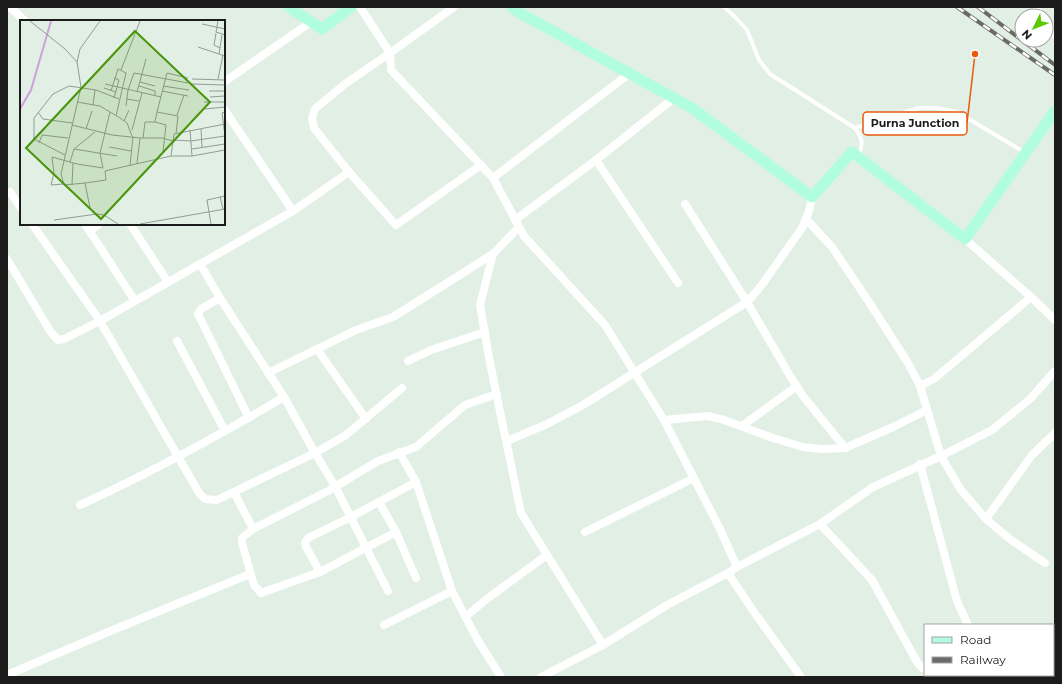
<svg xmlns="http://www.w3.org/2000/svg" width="1062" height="684" viewBox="0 0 1062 684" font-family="Montserrat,sans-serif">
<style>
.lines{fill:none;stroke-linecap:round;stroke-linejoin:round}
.lane{stroke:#fff;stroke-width:4}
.street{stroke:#fff;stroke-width:8}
.secondary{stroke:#b0fedf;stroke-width:11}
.rail-casing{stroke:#6a6a6a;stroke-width:4}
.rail{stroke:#fff;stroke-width:2.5;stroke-dasharray:8;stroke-linecap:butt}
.inset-river{fill:none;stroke:#d19ee0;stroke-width:2}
.inset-road{fill:none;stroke:#929b94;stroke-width:1}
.view{fill:#479508;fill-opacity:0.15;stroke:#479508;stroke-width:2}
.inset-edge{fill:none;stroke:#1c1c1c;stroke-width:2}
.leader{fill:none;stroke:#e8590c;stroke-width:1.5}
.callout-dot{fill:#e8590c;stroke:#fff;stroke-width:1.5}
.callout{fill:#fff;stroke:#e8590c;stroke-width:1.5}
.callout-label{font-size:11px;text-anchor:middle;font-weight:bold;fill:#1c1c1c}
</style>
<rect width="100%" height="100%" fill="#e1efe4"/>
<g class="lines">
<!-- lane -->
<g class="lane">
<path d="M724,7L735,17L747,30L759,60L770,74L855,128C863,139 863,143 859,156"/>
<polyline points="855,128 919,108 937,108 957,112 1024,152"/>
</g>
<!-- street -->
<g class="street">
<polyline points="10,7 25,21"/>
<polyline points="360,7 390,53 391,70 493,178 630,73"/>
<polyline points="1036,7 1040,16"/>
<polyline points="1046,24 1055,35"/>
<polyline points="224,82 311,22"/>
<polyline points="596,160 678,283"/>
<polyline points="349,172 314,128 312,118 315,109 345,84 390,53 454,7"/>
<polyline points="493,178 524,236 605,325 664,420 719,527 737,567"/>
<polyline points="10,192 21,208"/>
<polyline points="685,204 747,302 790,376 803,396 845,448"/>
<polyline points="293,211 349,172 396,225 481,165"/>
<polyline points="806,219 832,247 869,302 908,363 920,386 941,456 961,490 986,519 1032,455 1055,433"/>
<polyline points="515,220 596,160 674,98"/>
<polyline points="32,224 100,321 199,493 205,499 217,500 315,453 346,435 402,388"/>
<polyline points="85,224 135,301"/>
<polyline points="130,224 168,282"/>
<polyline points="519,227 493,254 480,305 490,363 521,513 603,645"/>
<polyline points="90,231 99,224"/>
<polyline points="965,239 1031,297 1055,320"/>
<polyline points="7,259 50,331 58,340 64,339 100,321 293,211 224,109"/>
<polyline points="200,264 220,298 284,397 315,453 335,486 388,591"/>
<polyline points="220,298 201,309 198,314 249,418"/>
<polyline points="177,341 225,431"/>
<polyline points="317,349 366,419"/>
<polyline points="408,361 431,350 485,332"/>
<polyline points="268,373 356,330 393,317 493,254"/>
<polyline points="920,386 934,379 1031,297"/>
<polyline points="664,420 708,416 724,420 773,438 803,447 822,449 845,448 893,427 927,410"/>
<polyline points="742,426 797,386"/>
<polyline points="507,441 547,424 583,405 747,302 761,286 802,228 809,211 812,197"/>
<polyline points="399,452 416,482 452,591 477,639 501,677"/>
<polyline points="920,464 957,601 968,625"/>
<polyline points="234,492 253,529"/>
<polyline points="379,502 396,532 416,578"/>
<path d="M80,505C150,473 218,436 284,397"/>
<polyline points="986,519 1011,540 1045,563"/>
<polyline points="820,524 872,580 917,662 922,668 925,669"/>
<polyline points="396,532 320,572 261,593 254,585 242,543 242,538 253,529 328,491 378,461 416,447 465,405 497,394"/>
<polyline points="585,532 694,478"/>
<polyline points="320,572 306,547 305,543 308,538 351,517 416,482"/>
<polyline points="728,573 754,612 801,677"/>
<polyline points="465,617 488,598 547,555"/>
<polyline points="384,625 452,591"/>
<polyline points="7,675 108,632 250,574"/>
<polyline points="541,677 603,645 667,605 728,573 737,567 820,524 873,487 941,456 992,430 1030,399 1055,371"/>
<polyline points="985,677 985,675"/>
</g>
<!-- secondary -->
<g class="secondary">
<polyline points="289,7 322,29 351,7"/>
<polyline points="512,7 520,13 692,108 812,197 852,152 965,239 1055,111"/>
</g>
<!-- rail casing -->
<g class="rail-casing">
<g id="rail">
<polyline points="957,7 1055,75"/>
<polyline points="978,7 1055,65"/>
</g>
</g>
<!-- rail -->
<use href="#rail" class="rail"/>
</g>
<!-- overview -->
<g transform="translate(20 20)">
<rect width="205" height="205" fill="#e1efe4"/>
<path class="inset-river" d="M0,89L11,70L31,1"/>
<path class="inset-road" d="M10,1L45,29L57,42L61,67L41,154L44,165L65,163M198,1L196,12L205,15M182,4L205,9M196,13L194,25L200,28M178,27L205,36M199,34L202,15M57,42L60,29L80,1M101,50L120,1M172,59L205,60M198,59L203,35M120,62L135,66M85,64L141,77M172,64L205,65M119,66L135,71V75M143,66L169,70M84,68L96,72M91,71L98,49L106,53L96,96M142,71L168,76M189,71H205M117,72L126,39M190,77L205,76M94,78L99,60L94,58M107,79L119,81M57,82L80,86L100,98L107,103L112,116M184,82H205M73,85L75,70M106,86L108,70L114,53L168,63M185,89L205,87M18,92L23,99L52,103M157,95L164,75M104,101L109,90M135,102L146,105L143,132M52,105L92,115L120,118M66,109L72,91M181,109L182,127M112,110L122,73M170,110L172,136M156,114L158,96L137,92L147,53L168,58M205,116L202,93L205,92M123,118L125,102H135L137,92M153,120L171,121L205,116M19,123L22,115L48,118M89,127L111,131M54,129L97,136M172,129L205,124M45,135L14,119V98L33,74L49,66L76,70L99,79M151,136H172L205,130M50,142L54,129L75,112M117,143L120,118H142L153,121M110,146L113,116M83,148L80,133L90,92M43,164L31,165L34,153L32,137L57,144L83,148M52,165L53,143M200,177L203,189M70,188L65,163L86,160L85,151L151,136L154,114L205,104M34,200L77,194L84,195L98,204M120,204L205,189M191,204L187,180L205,176"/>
<path class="view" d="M115,11L190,82L81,199L6,128Z"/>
<rect width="205" height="205" class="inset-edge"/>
</g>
<!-- callouts -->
<path class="leader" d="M975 54L967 123"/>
<circle class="callout-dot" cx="975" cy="54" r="4"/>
<rect class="callout" x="863" y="112" width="104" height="23" rx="4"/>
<g class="callout-label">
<text x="915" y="127">Purna Junction</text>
</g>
<!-- border -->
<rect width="1062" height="684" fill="none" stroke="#1c1c1c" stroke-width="16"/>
<!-- legend -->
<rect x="924" y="624" width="130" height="52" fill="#ffffff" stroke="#a4a4a4"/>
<rect x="932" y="637" width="20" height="6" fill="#b0fedf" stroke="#a4a4a4"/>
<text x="960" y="644" font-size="12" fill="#1c1c1c">Road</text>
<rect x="932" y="657" width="20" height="6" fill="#6a6a6a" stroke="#a4a4a4"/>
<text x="960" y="664" font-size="12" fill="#1c1c1c">Railway</text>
<!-- north arrow -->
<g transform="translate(1034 28) rotate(227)"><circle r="19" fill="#ffffff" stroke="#a4a4a4"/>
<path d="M0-3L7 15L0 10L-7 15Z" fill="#5ac900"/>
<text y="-6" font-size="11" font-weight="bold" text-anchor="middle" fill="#1c1c1c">N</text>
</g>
</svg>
